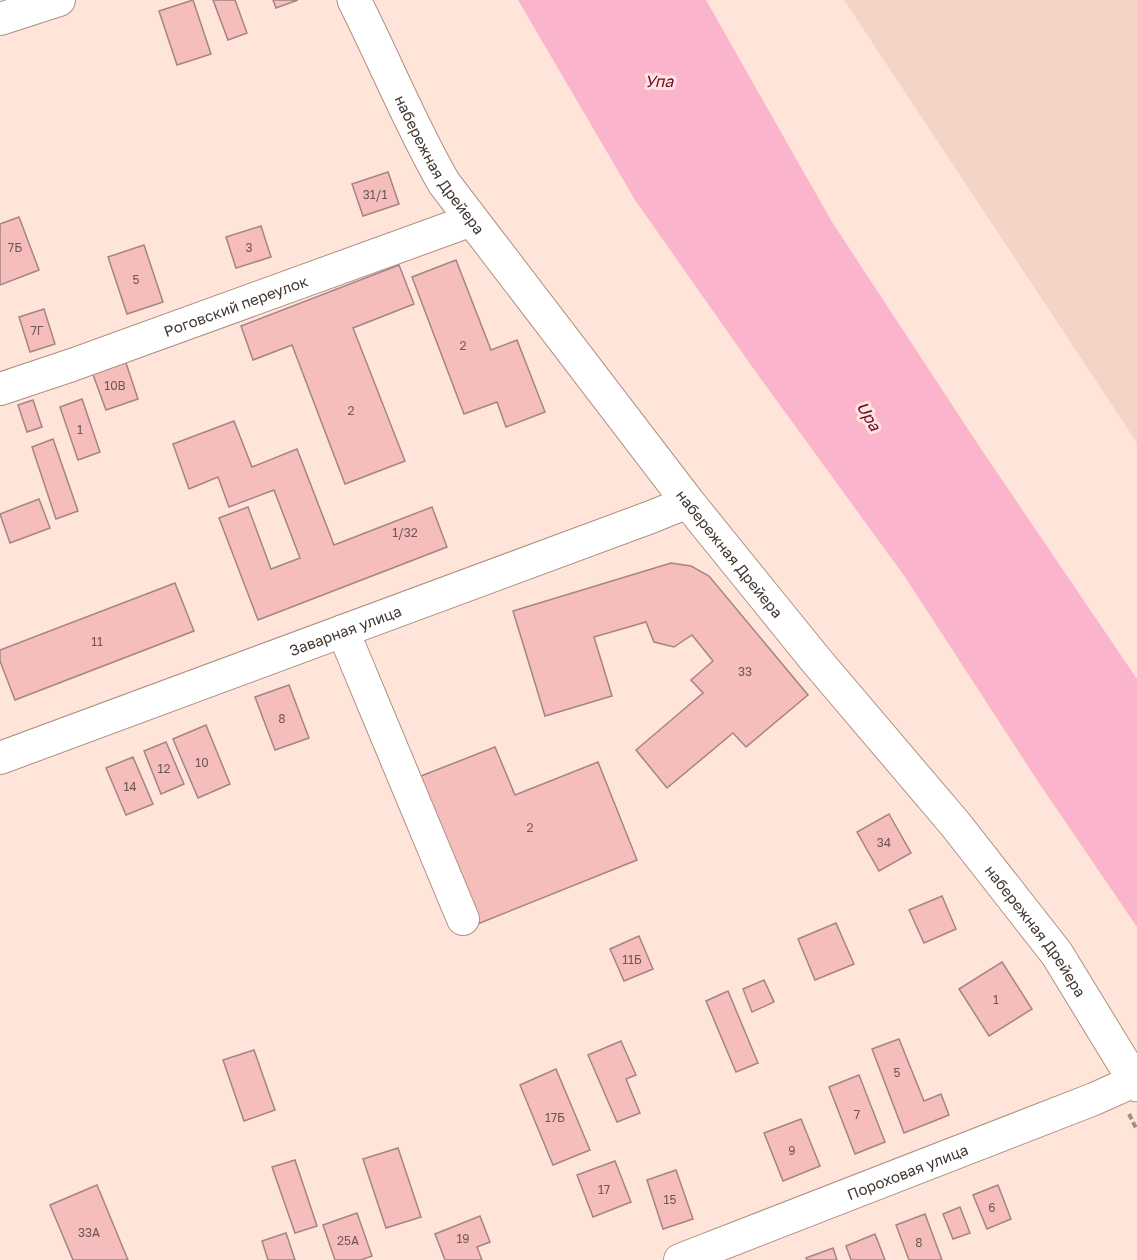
<svg xmlns="http://www.w3.org/2000/svg" width="1137" height="1260" viewBox="0 0 1137 1260" font-family="'Golos Text',sans-serif">
<style>
.built{fill:#f4d4c7}
.water{fill:#fab4cb}
.building{fill:#f5bdbb;stroke:#a58483;stroke-width:1.5}
.lines{fill:none;stroke-linecap:round;stroke-linejoin:round}
.minor-casing{stroke:#ad9083;stroke-width:34}
.major-casing{stroke:#ad9083;stroke-width:35}
.path{stroke:#a28f86;stroke-width:4;stroke-dasharray:6 3;stroke-linecap:butt}
.minor{stroke:#fff;stroke-width:32}
.major{stroke:#fff;stroke-width:33}
.labels{text-anchor:middle;dominant-baseline:central;stroke-width:6;stroke-linejoin:round;paint-order:stroke}
.number-label{font-size:12px;fill:#6f5853}
.street-label{font-size:15px;fill:#423630;stroke:#ffe5d9}
.water-label{font-size:16px;font-style:italic;fill:#6c043a;stroke:#ffe5d9}
</style>
<rect width="100%" height="100%" fill="#ffe5d9"/>
<!-- built -->
<polygon class="built" points="844,0 1137,0 1137,443"/>
<!-- water -->
<polygon class="water" points="518,0 706,0 832,222 981,449 1137,679 1137,927 1039,783 905,577 753,368 635,200"/>
<!-- building -->
<g class="building">
<polygon points="193,0 211,54 177,65 159,11"/>
<polygon points="213,0 235,0 247,33 228,40"/>
<polygon points="273,0 298,0 276,8"/>
<polygon points="388,172 399,204 363,216 352,184"/>
<polygon points="19,217 39,270 0,285 0,224"/>
<polygon points="261,226 271,257 236,268 226,237"/>
<polygon points="144,245 163,302 127,314 108,257"/>
<polygon points="456,260 491,350 517,340 545,412 506,427 497,402 464,414 412,277"/>
<polygon points="399,265 414,304 353,328 405,461 345,484 292,345 253,360 241,326"/>
<polygon points="44,309 55,344 30,352 19,317"/>
<polygon points="125,360 138,399 106,410 92,372"/>
<polygon points="82,399 100,452 78,460 60,407"/>
<polygon points="33,400 42,427 27,432 18,405"/>
<polygon points="234,421 252,467 297,449 334,545 432,507 447,547 258,620 219,518 248,507 271,569 300,558 274,490 229,507 218,477 189,489 173,444"/>
<polygon points="53,439 78,511 56,519 32,447"/>
<polygon points="39,499 50,528 10,543 0,514"/>
<polygon points="671,563 691,566 709,576 808,695 746,747 733,733 667,788 636,750 703,693 691,680 713,661 692,635 674,647 654,642 646,622 594,637 612,696 545,716 513,611"/>
<polygon points="175,583 194,631 15,700 0,661 0,650"/>
<polygon points="289,685 309,738 275,750 255,697"/>
<polygon points="206,725 230,784 198,798 173,739"/>
<polygon points="166,742 184,784 161,794 144,751"/>
<polygon points="495,747 515,795 598,762 637,860 475,925 416,778"/>
<polygon points="133,757 153,804 126,815 106,768"/>
<polygon points="889,814 911,853 879,871 857,832"/>
<polygon points="942,896 956,929 924,943 909,910"/>
<polygon points="836,923 854,964 815,980 798,939"/>
<polygon points="639,936 653,969 624,981 610,949"/>
<polygon points="1002,962 1032,1009 989,1036 959,989"/>
<polygon points="764,980 774,1002 752,1012 743,989"/>
<polygon points="728,991 758,1063 736,1072 706,1001"/>
<polygon points="899,1039 924,1101 941,1094 949,1115 904,1133 872,1049"/>
<polygon points="621,1041 636,1075 626,1079 640,1113 617,1122 588,1055"/>
<polygon points="254,1050 275,1110 244,1121 223,1060"/>
<polygon points="556,1069 590,1150 553,1165 520,1085"/>
<polygon points="859,1075 885,1142 855,1154 829,1087"/>
<polygon points="801,1119 820,1166 783,1181 764,1133"/>
<polygon points="398,1148 421,1217 386,1228 363,1159"/>
<polygon points="295,1160 317,1226 295,1233 272,1167"/>
<polygon points="615,1161 631,1202 593,1217 577,1175"/>
<polygon points="676,1170 693,1219 663,1229 647,1180"/>
<polygon points="97,1185 128,1260 73,1260 50,1205"/>
<polygon points="998,1185 1011,1219 987,1229 973,1195"/>
<polygon points="960,1207 970,1233 953,1239 943,1214"/>
<polygon points="357,1213 372,1256 361,1260 335,1260 323,1225"/>
<polygon points="925,1214 942,1260 909,1260 896,1225"/>
<polygon points="480,1216 490,1242 477,1247 482,1260 445,1260 435,1234"/>
<polygon points="286,1233 295,1260 268,1260 262,1241"/>
<polygon points="875,1234 885,1260 851,1260 846,1246"/>
<polygon points="833,1248 837,1260 807,1260 806,1258"/>
</g>
<g class="lines">
<!-- minor casing -->
<g class="minor-casing">
<g id="minor">
<polyline points="0,19 59,0"/>
<path id="s1" d="M0,389L72,365L472,220"/>
<polyline points="343,631 463,919"/>
<path id="s2" d="M0,758L651,517L688,502"/>
<path id="s3" d="M680,1260L1094,1099L1134,1081"/>
</g>
</g>
<!-- major casing -->
<g class="major-casing">
<g id="major">
<path id="s4" d="M354,0C385,61 410,124 444,183L688,502L815,659L956,825L1057,954L1137,1085"/>
</g>
</g>
<!-- path -->
<polyline class="path" points="1129,1114 1137,1130"/>
<!-- minor -->
<use href="#minor" class="minor"/>
<!-- major -->
<use href="#major" class="major"/>
</g>
<g class="labels">
<!-- number labels -->
<g class="number-label">
<text x="375" y="194">31/1</text>
<text x="15" y="247">7Б</text>
<text x="249" y="247">3</text>
<text x="136" y="279">5</text>
<text x="37" y="330">7Г</text>
<text x="463" y="345">2</text>
<text x="115" y="385">10В</text>
<text x="351" y="410">2</text>
<text x="80" y="429">1</text>
<text x="405" y="532">1/32</text>
<text x="97" y="641">11</text>
<text x="745" y="671">33</text>
<text x="282" y="718">8</text>
<text x="202" y="762">10</text>
<text x="164" y="768">12</text>
<text x="130" y="786">14</text>
<text x="530" y="827">2</text>
<text x="884" y="842">34</text>
<text x="632" y="959">11Б</text>
<text x="996" y="999">1</text>
<text x="897" y="1072">5</text>
<text x="857" y="1114">7</text>
<text x="555" y="1117">17Б</text>
<text x="792" y="1150">9</text>
<text x="604" y="1189">17</text>
<text x="670" y="1199">15</text>
<text x="992" y="1207">6</text>
<text x="89" y="1232">33А</text>
<text x="463" y="1238">19</text>
<text x="348" y="1240">25А</text>
<text x="919" y="1242">8</text>
</g>
<!-- street labels -->
<g class="street-label">
<text stroke="none"><textPath href="#s4" startOffset="186">набережная Дрейера</textPath></text>
<text stroke="none"><textPath href="#s1" startOffset="250">Роговский переулок</textPath></text>
<text stroke="none"><textPath href="#s4" startOffset="672">набережная Дрейера</textPath></text>
<text stroke="none"><textPath href="#s2" startOffset="368">Заварная улица</textPath></text>
<text stroke="none"><textPath href="#s4" startOffset="1158">набережная Дрейера</textPath></text>
<text stroke="none"><textPath href="#s3" startOffset="244">Пороховая улица</textPath></text>
</g>
<!-- water labels -->
<g class="water-label">
<text x="659" y="81">Упа</text>
<text transform="translate(869 416) rotate(59)">Upa</text>
</g>
</g>
</svg>
